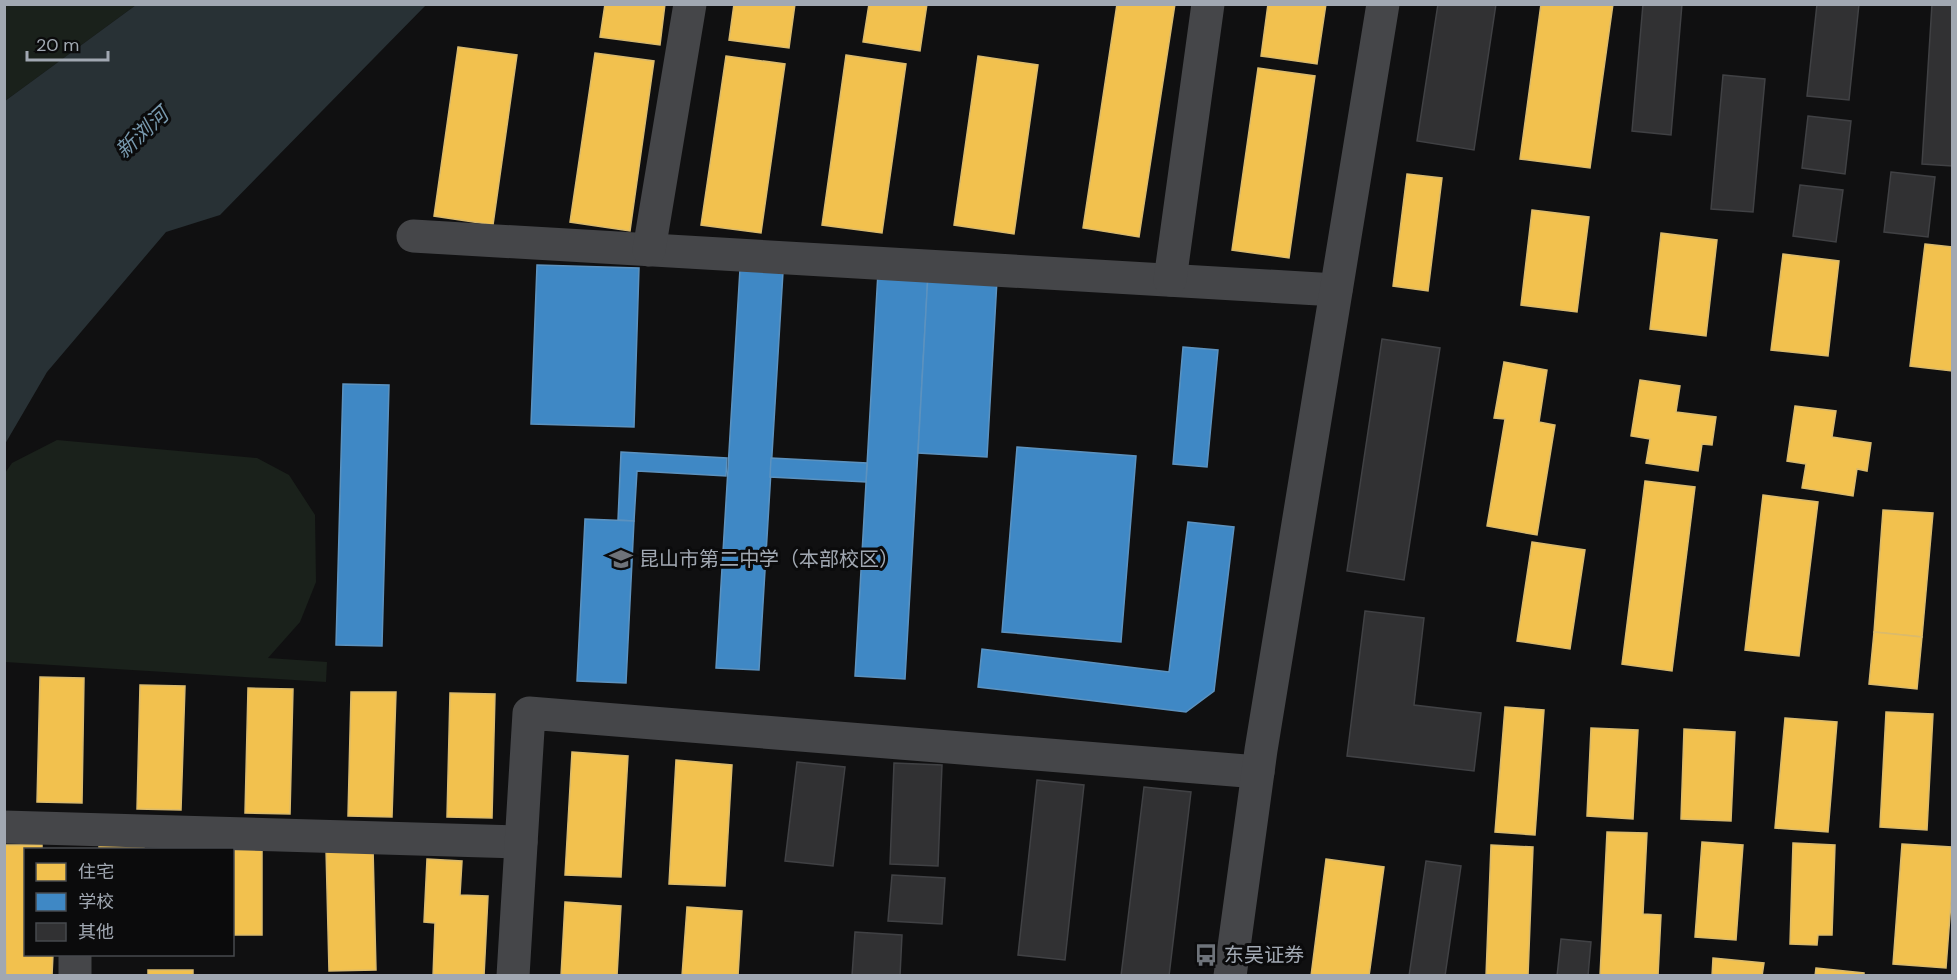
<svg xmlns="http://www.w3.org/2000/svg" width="1957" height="980" viewBox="0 0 1957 980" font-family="'DM Sans','Noto Sans SC',sans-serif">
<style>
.green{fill:#1a211b}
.water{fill:#283135}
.homes{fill:#f2c14e;stroke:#daba6c;stroke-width:1.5}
.schools{fill:#3f88c5;stroke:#5c92bf;stroke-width:1.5}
.building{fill:#313133;stroke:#404144;stroke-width:1.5}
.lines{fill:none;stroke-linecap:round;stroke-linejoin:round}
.minor{stroke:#454649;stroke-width:33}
.labels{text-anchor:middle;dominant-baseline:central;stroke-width:6;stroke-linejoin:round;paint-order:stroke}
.poi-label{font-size:20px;fill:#a1a8b2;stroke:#0b0b0c;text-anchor:start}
.water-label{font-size:21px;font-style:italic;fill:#7899ae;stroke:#0b0b0c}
</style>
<rect width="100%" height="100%" fill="#101011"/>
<!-- green -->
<g class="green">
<polygon points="5,5 136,5 5,101"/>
<polygon points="57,440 257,458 289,475 315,515 316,582 300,622 268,658 327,662 326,682 5,662 5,473 12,463"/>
</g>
<!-- water -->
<polygon class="water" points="136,5 426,5 220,215 166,232 47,372 5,444 5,101"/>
<!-- homes -->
<g class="homes">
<polygon points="605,4 665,4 660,45 600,37"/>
<polygon points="734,4 795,4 789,48 729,40"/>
<polygon points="869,4 927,4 920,51 863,42"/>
<polygon points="1117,4 1175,4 1139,237 1083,228"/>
<polygon points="1268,4 1326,4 1317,64 1261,56"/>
<polygon points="1541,4 1613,4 1590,168 1520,159"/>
<polygon points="458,47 517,55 493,225 434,216"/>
<polygon points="595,53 654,61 630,231 570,222"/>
<polygon points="846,55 906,64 882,233 822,225"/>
<polygon points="726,56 785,64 761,233 701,225"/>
<polygon points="978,56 1038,65 1014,234 954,225"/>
<polygon points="1258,68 1315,76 1289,258 1232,250"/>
<polygon points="1407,174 1442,178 1428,291 1393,286"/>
<polygon points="1532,210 1589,217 1577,312 1521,305"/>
<polygon points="1661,233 1717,240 1706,336 1650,329"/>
<polygon points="1925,244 1952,247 1952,371 1910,366"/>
<polygon points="1783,254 1839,261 1828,356 1771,350"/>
<polygon points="1504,362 1547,370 1539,422 1555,425 1537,535 1487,526 1505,419 1494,418"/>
<polygon points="1640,380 1680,386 1676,412 1716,417 1712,445 1702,444 1698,471 1646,463 1650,439 1631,436"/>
<polygon points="1795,406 1836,411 1832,437 1871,443 1867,471 1857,469 1853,496 1802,488 1806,464 1787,461"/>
<polygon points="1645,481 1695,487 1672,671 1622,664"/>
<polygon points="1763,495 1818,502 1799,656 1745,650"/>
<polygon points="1883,510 1933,513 1922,637 1874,632"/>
<polygon points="1532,542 1585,550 1570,649 1517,641"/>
<polygon points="1874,632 1922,637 1917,689 1869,684"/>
<polygon points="40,677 84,678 82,803 37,802"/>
<polygon points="140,685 185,686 181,810 137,809"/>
<polygon points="248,688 293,689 290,814 245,813"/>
<polygon points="351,692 396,692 392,817 348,816"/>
<polygon points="450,693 495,694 492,818 447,817"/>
<polygon points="1505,707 1544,710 1535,835 1495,832"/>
<polygon points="1886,712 1933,714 1927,830 1880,827"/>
<polygon points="1785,718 1837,722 1828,832 1775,828"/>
<polygon points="1591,728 1638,730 1633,819 1587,816"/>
<polygon points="1684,729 1735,732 1731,821 1681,819"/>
<polygon points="572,752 628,756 621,877 565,875"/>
<polygon points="676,760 732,765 725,886 669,884"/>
<polygon points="1607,832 1647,833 1643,914 1661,915 1658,976 1600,976"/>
<polygon points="144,841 144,850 99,850 99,842"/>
<polygon points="1702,842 1743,845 1736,940 1695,937"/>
<polygon points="1793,843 1835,845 1832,935 1818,935 1817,945 1790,944"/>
<polygon points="1902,844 1952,847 1952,889 1946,968 1893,964"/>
<polygon points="4,845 42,845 42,850 26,850 26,954 53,954 52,976 6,976"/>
<polygon points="1491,845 1533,847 1528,976 1486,976"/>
<polygon points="262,848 262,935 232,935 232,850"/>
<polygon points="373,848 376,970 329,971 326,849"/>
<polygon points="427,859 462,861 460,895 488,896 484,976 433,976 435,923 424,922"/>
<polygon points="1326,859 1384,867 1369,976 1311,976"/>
<polygon points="565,902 621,906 617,976 561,976"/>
<polygon points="687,907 742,911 738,976 682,976"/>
<polygon points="1713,958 1764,963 1762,976 1712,976"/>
<polygon points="1816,968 1864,973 1864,976 1815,976"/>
<rect x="148" y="970" width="45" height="6"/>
</g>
<!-- schools -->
<g class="schools">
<polygon points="537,265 639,268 634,427 531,424"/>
<polygon points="740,269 783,272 759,670 716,668"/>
<polygon points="878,272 928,274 905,679 855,676"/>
<polygon points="928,274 997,280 987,457 918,453"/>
<polygon points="1183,347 1218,350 1207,467 1173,464"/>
<polygon points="343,384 389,385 382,646 336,645"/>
<polygon points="1017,447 1136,456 1121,642 1002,632"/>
<polygon points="621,452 727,458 726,476 637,471 634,521 618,520"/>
<polygon points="771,458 867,463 866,482 770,477"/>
<polygon points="585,519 634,521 626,683 577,681"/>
<polygon points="1188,522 1234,527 1214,691 1186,712 978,687 982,649 1169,672"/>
</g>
<!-- building -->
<g class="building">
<polygon points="1438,4 1496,4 1474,150 1417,141"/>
<polygon points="1643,4 1682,4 1671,135 1632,131"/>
<polygon points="1817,4 1859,4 1849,100 1807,96"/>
<polygon points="1932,4 1952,4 1952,166 1922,164"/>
<polygon points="1723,75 1765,79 1753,212 1711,209"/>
<polygon points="1808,116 1851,121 1845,174 1802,168"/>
<polygon points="1891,172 1935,177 1928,237 1884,232"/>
<polygon points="1800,185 1843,190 1836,242 1793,236"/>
<polygon points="1382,339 1440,348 1404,580 1347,571"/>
<polygon points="1365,611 1424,618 1414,705 1481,713 1474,771 1347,756"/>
<polygon points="797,762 845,767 833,866 785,861"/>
<polygon points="894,763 942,765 938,866 890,864"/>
<polygon points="1037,780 1084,785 1065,960 1018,955"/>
<polygon points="1144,787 1191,792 1169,976 1121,976"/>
<polygon points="1426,861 1461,866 1445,976 1409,976"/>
<polygon points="892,875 945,878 942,924 888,921"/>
<polygon points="855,932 902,935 900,976 852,976"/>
<polygon points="1561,939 1591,942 1588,976 1557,976"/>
</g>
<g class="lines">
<!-- minor -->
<g class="minor">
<polyline points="413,236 1336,290"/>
<polyline points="649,250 690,4"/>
<polyline points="1170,280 1208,4"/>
<polyline points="4,827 521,842"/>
<polyline points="75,976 75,954"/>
<polyline points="513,976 529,713 1258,772"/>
<polyline points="1230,976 1261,750 1383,4"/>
</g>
</g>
<!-- icons -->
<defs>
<g id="school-bare" transform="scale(1.8)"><path d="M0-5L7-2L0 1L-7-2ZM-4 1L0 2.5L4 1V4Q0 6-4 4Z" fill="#6e737a" stroke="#0b0b0c" stroke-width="2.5" paint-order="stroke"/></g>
<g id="bus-bare" transform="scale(1.8)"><path d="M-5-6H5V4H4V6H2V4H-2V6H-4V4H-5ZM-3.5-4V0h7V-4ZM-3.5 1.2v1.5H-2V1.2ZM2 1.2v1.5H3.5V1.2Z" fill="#6e737a" stroke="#0b0b0c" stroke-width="2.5" paint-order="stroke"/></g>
</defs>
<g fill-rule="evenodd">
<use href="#school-bare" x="621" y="559"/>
<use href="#bus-bare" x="1206" y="955"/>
</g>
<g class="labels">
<!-- poi labels -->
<g class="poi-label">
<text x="639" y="559">昆山市第二中学（本部校区）</text>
<text x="1224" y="955">东吴证券</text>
</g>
<!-- water labels -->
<g class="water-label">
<text transform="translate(142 133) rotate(-43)">新浏河</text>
</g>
</g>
<!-- border -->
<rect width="1957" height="980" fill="none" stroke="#a1a8b2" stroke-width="12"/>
<!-- legend -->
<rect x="24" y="848" width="210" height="108" fill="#0b0b0c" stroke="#474a4e" stroke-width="1.5"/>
<rect x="36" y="863" width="30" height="18" fill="#f2c14e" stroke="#474a4e" stroke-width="1.5"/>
<text x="78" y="878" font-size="18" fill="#a1a8b2">住宅</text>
<rect x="36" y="893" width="30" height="18" fill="#3f88c5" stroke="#474a4e" stroke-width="1.5"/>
<text x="78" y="908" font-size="18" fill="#a1a8b2">学校</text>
<rect x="36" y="923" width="30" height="18" fill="#313133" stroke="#474a4e" stroke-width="1.5"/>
<text x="78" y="938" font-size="18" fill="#a1a8b2">其他</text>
<!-- scale -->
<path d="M27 51v9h81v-9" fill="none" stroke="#a1a8b2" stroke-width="3"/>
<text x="36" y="51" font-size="18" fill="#a1a8b2" stroke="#0b0b0c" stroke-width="4.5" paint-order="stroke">20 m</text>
</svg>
